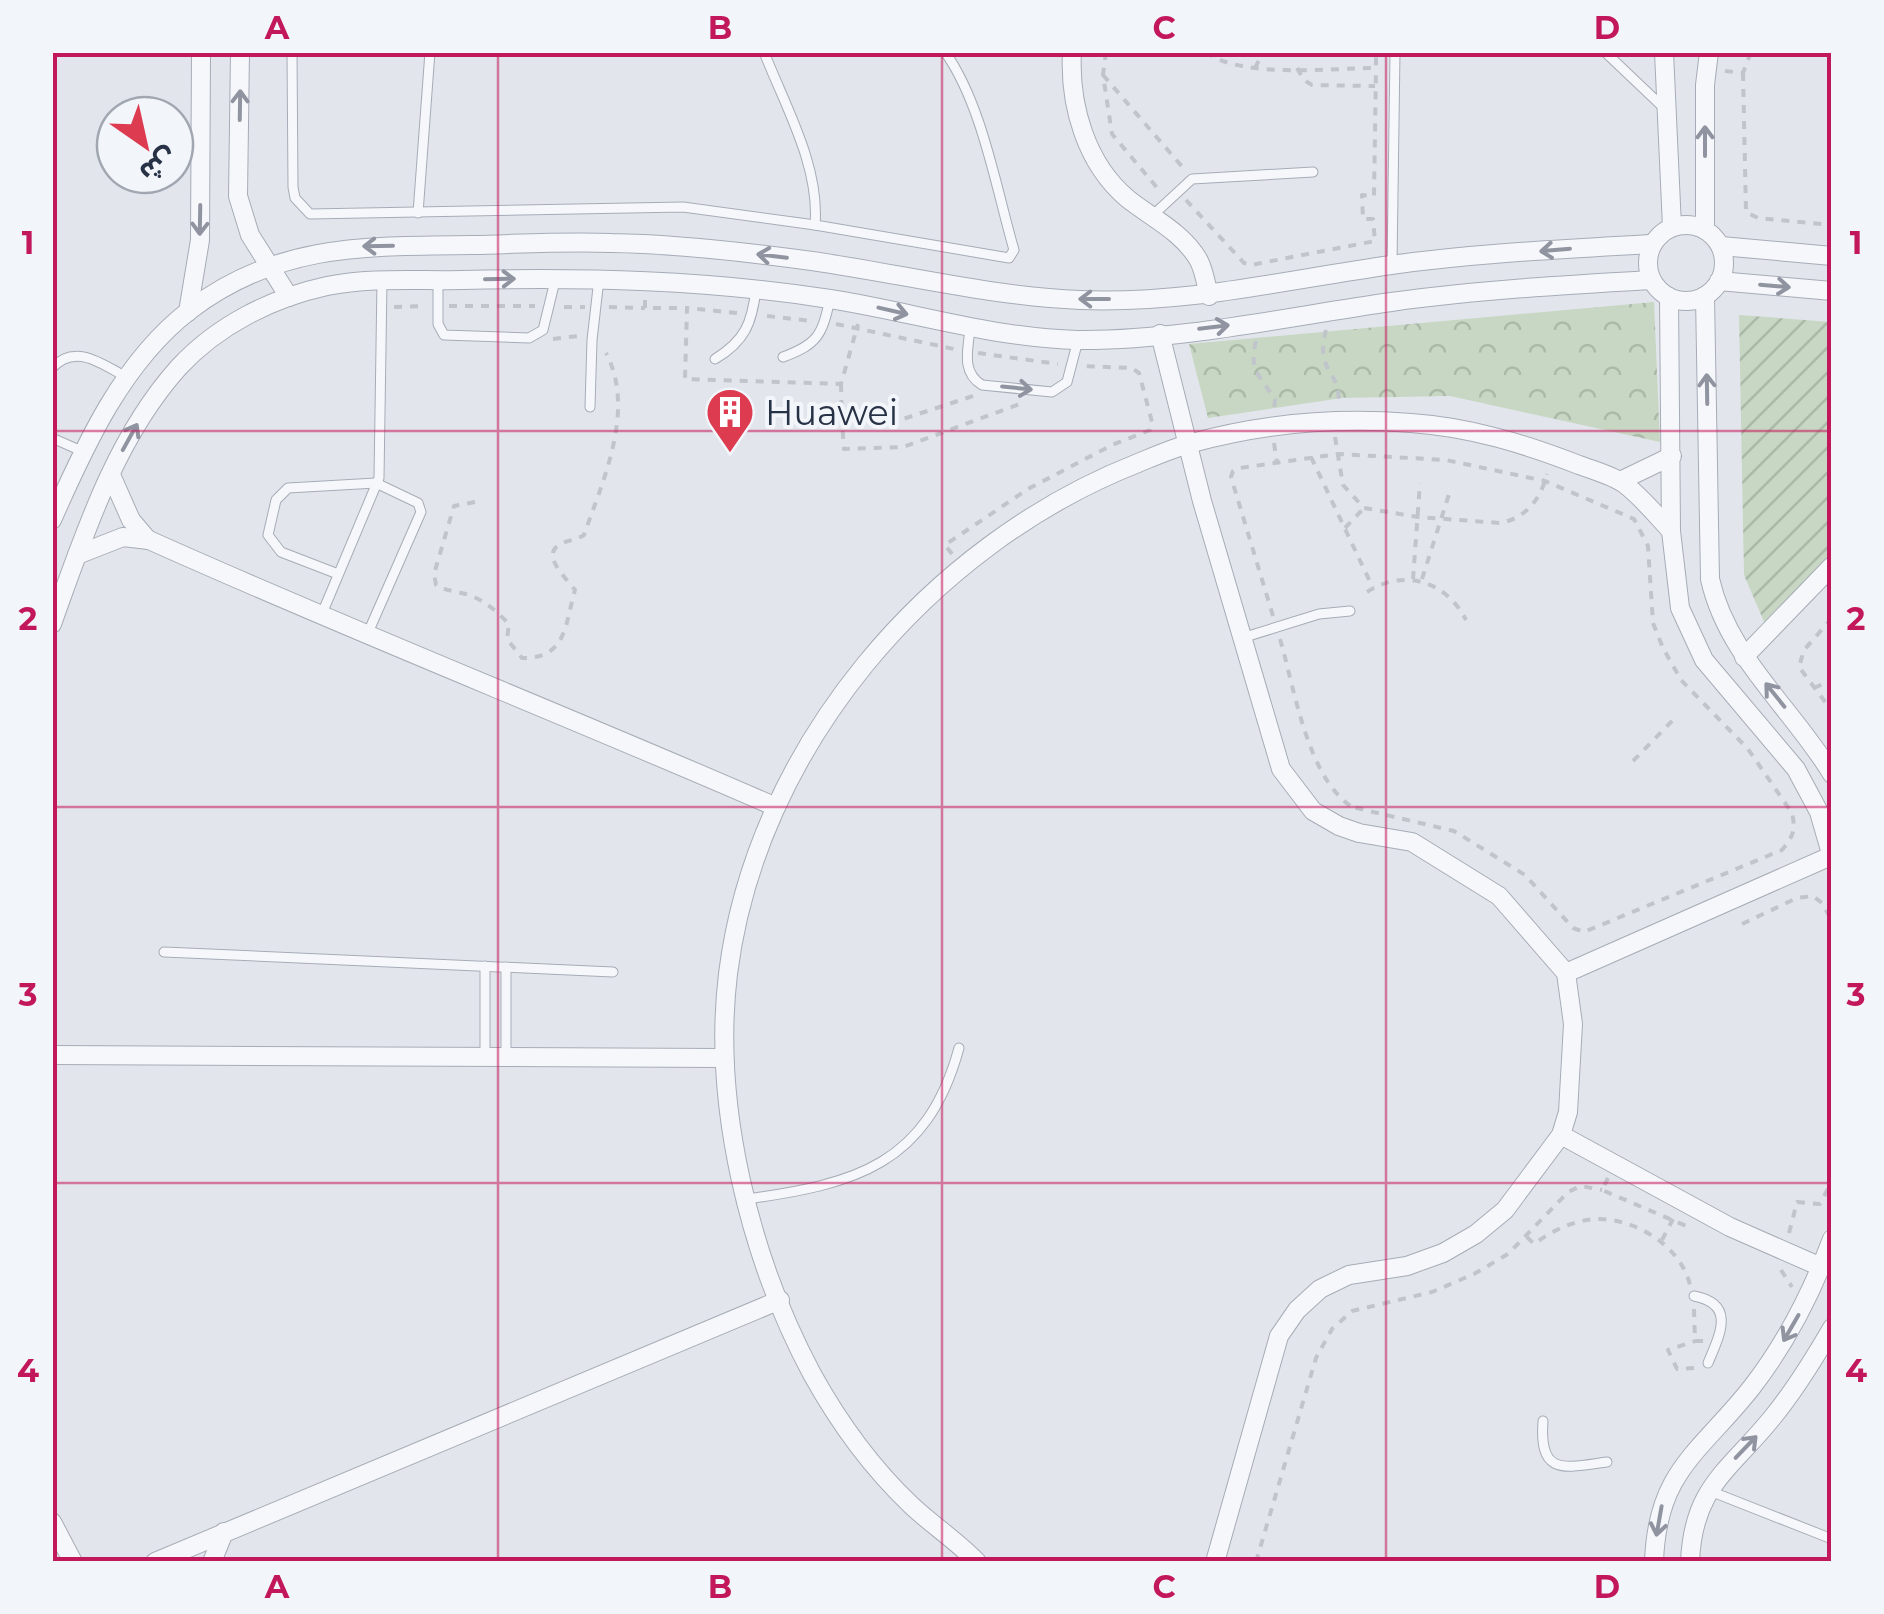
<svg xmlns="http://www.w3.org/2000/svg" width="1884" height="1614" viewBox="0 0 1884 1614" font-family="Montserrat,'Noto Sans Arabic',sans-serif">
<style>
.park{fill:url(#park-crowns)}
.garden{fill:url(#garden-furrows)}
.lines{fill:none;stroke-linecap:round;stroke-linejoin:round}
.lane-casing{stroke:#a6acb7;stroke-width:11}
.street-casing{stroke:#a6acb7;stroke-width:20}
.path{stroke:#c0c4cb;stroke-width:4;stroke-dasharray:8 8;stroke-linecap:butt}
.lane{stroke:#f6f7fa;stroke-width:9}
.street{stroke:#f6f7fa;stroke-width:18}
.oneway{stroke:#8f94a0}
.grid{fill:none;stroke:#c2185b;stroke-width:2.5;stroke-opacity:0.55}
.labels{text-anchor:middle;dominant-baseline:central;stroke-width:8;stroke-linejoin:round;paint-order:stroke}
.poi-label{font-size:35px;fill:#283246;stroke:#f2f5f9;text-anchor:start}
.neatline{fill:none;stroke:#c2185b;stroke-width:4}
.grid-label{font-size:32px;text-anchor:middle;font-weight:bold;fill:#c2185b}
</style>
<defs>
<pattern id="park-crowns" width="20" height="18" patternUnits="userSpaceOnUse" patternTransform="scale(2.5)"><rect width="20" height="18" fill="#c7d7c3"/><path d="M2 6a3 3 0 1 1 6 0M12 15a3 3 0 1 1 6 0" fill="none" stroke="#abb9a9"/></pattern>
<pattern id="garden-furrows" width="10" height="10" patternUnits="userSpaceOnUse" patternTransform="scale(2.5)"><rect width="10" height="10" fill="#c7d7c3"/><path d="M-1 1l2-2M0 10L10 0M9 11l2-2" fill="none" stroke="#abb9a9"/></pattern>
</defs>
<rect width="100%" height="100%" fill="#e2e6ec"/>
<!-- park -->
<polygon class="park" points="1654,302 1660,442 1450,396 1342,398 1208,418 1189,344"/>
<!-- garden -->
<polygon class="garden" points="1739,315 1831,322 1831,553 1765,624 1744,575"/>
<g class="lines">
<!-- lane casing -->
<g class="lane-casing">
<g id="lane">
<path d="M292,52L293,187L295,198L310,214L683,207L815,225L1009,258L1014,250C996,188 982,104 945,52"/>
<path d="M764,52C785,106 820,166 815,225"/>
<polyline points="1605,52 1665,109"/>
<polyline points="418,213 430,52"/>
<polyline points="1152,216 1192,179 1313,172"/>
<polyline points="1392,265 1395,52"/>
<polyline points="438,280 438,324 444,335 529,338 543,330 555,281"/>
<path d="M970,329C968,350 961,372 982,385L1052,392L1067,382L1078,340"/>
<path d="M783,357C818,344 822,335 830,299"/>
<path d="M715,359C745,341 752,323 756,289"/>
<path d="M52,368C76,342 103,365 128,378"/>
<polyline points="590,407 592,340 599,279"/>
<polyline points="52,438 84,452"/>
<polyline points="338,574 281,552 268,535 276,500 288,488 376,483 418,503 421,512 367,635"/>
<polyline points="321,616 379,478 382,281"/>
<polyline points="1242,638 1319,614 1350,611"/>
<polyline points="164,952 613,972"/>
<polyline points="485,1057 485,966"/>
<polyline points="506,1057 506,967"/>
<path d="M747,1199C855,1184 927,1165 959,1048"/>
<path d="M1694,1296C1737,1304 1719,1336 1708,1363"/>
<path d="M1543,1421C1539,1476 1563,1468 1607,1462"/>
<polyline points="1710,1491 1832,1539"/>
</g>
</g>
<!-- street casing -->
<g class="street-casing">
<g id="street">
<polyline points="240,52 238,196 250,235 289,297"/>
<path d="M1072,52C1069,105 1086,164 1128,199C1152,218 1182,232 1198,259C1204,269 1206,284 1209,296"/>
<polyline points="1664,52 1672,227"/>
<circle cx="1686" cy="263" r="38"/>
<polyline points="1705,230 1705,85 1709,52"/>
<polyline points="1721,246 1832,256"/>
<polyline points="1719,281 1832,291"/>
<path d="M1705,296L1710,579C1727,656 1792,708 1832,774"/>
<polyline points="1669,297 1671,531 1680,608 1704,660 1796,769 1819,812 1832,857"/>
<polyline points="188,312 200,240 201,52"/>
<polyline points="1160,334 1202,501 1281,769 1313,811 1339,826 1359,833 1412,842 1499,896 1566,973 1573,1024 1568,1112 1561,1135 1505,1210 1476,1234 1443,1253 1407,1266 1349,1275 1320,1289 1297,1310 1279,1336 1215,1562"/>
<polyline points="111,475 131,520 148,540"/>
<polyline points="1620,481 1672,456"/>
<path d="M52,520C85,445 123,361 190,310C278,243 367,246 472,245C519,244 566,241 612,243C679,244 746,252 812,261C902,274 989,296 1080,300C1188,304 1285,280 1391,265C1478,253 1566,249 1652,244"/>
<path d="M77,555L123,537L149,540C356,633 568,716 776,807"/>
<path d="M52,624C84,535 115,438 179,367C218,325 272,298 327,286C371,277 417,281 462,280C586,277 707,280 830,299C913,312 993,338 1078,340C1179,341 1291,316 1391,302C1477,290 1564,285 1651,280"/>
<polyline points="1744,657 1832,566"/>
<polyline points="1566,973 1831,856"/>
<polyline points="52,1055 723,1058"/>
<polyline points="1561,1135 1730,1227 1821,1267"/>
<polyline points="52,1522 73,1562"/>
<polyline points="155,1562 780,1300"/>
<polyline points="212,1562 224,1532"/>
<path d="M977,1562C957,1541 932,1525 911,1505C872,1468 838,1421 812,1374C750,1258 712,1105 728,974C756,748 929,545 1138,463C1155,456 1173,448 1192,443C1265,423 1336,417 1411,423C1470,427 1525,444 1579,465C1593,470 1611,475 1623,483C1641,496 1656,515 1671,531"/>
<path d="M1654,1562C1657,1470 1701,1452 1752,1387C1787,1342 1812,1292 1832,1239"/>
<path d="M1690,1562C1693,1487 1729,1471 1772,1418C1795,1390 1814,1359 1832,1328"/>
</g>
</g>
<!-- path -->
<g class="path">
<polyline points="1106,52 1103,75 1112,134 1159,190"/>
<path d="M1206,52C1241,79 1331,68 1376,68V52"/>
<polyline points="1255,68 1263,52"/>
<polyline points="1297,68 1304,80 1312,85 1375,86"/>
<polyline points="1725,71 1743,73 1751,52"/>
<polyline points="1743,73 1746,212 1758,218 1832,225"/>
<polyline points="1103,75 1185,170"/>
<polyline points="1186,200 1244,263 1251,265 1375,241 1373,219 1363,219 1362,195 1374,196 1376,68"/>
<polyline points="645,300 645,308 687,308"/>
<polyline points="449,306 535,306"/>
<polyline points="394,307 425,306"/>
<polyline points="564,307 585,307"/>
<polyline points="609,307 645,308"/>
<polyline points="737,313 687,308 685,379 841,384 858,324"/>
<polyline points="767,316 812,321"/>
<polyline points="836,324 954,349"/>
<path d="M1326,330C1314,374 1343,371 1338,404"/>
<polyline points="553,339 578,336"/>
<path d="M1256,341C1248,371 1261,376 1275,400L1274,409"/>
<polyline points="978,353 1058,364"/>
<polyline points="841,384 842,422"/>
<polyline points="973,396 894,422 842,422 844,449 903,447 1020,404"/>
<path d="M1335,437L1343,485L1364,508L1418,517L1500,523C1527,518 1541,498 1547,474"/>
<polyline points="1274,443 1277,463"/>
<polyline points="1311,457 1373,588"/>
<path d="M475,502L454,506L434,574L436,585C450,593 463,591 476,598C489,604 499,614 509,624L507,639L522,658C567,659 565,624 575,590C567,579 539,554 561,544C568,540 576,540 584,535C603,480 636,410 606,353"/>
<polyline points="1345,528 1364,508"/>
<polyline points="952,554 945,545 1028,489 1112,445 1150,430 1152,422 1139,373 1132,368 1082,366"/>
<polyline points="1413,579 1420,483"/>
<polyline points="1422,579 1451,488"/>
<path d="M1367,592C1404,568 1446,581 1466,620"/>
<path d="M1273,616L1231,477L1233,471L1240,468L1338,454L1446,460L1545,481L1634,519L1648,546L1653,623L1663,648L1681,680L1748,749L1792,813C1796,830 1793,837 1782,850L1584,932L1573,928L1525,875L1454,831L1352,807"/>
<polyline points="1832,618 1804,650 1799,667 1832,711"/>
<path d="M1280,639C1295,690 1307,777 1352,807L1350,810"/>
<polyline points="1814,688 1832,680"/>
<polyline points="1633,761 1674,719"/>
<polyline points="1742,924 1797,898 1813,896 1822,903 1832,921"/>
<polyline points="1608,1178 1602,1190 1691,1228"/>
<polyline points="1789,1233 1797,1202 1820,1204 1832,1181"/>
<path d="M1527,1237L1534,1244C1553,1230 1576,1219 1600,1219C1638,1220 1681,1247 1690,1285"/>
<polyline points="1662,1240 1673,1219"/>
<polyline points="1781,1270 1792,1287"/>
<polyline points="1694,1309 1695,1341 1703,1341"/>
<polyline points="1694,1368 1677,1369 1668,1350 1695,1341"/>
<polyline points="1256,1562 1316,1358 1332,1329 1352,1311 1432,1292 1474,1274 1508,1254 1568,1192 1581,1186 1602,1190"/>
</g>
<!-- lane -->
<use href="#lane" class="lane"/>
<!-- street -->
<use href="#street" class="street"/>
</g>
<!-- one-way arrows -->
<defs><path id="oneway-shaft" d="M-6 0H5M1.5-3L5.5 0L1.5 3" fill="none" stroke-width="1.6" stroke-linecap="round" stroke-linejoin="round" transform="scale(2.5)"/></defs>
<g class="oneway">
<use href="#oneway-shaft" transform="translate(240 105) rotate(-89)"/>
<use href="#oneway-shaft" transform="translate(1705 141) rotate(-90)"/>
<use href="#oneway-shaft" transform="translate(200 220) rotate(91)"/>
<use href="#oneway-shaft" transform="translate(378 246) rotate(179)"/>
<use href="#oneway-shaft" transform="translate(1555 250) rotate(175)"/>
<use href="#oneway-shaft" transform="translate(772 256) rotate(-173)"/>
<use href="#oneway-shaft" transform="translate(500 279) rotate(-1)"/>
<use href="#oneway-shaft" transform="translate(1775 286) rotate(5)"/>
<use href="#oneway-shaft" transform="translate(1094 299) rotate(180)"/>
<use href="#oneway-shaft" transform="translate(893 311) rotate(13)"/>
<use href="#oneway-shaft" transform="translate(1214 327) rotate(-7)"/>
<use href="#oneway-shaft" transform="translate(1017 388) rotate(6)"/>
<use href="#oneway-shaft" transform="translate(1707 389) rotate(-91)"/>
<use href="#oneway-shaft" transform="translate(130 437) rotate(-61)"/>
<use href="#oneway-shaft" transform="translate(1775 695) rotate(-129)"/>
<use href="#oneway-shaft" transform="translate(1791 1328) rotate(120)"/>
<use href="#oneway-shaft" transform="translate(1746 1447) rotate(-46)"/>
<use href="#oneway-shaft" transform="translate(1659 1521) rotate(100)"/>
</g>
<!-- grid -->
<path class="grid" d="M498,52V1562M942,52V1562M1386,52V1562M52,431H1832M52,807H1832M52,1183H1832"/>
<!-- icons -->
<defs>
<g id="building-pin" transform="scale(2.5)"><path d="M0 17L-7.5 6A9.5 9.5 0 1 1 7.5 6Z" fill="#dd3b50" stroke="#f2f5f9"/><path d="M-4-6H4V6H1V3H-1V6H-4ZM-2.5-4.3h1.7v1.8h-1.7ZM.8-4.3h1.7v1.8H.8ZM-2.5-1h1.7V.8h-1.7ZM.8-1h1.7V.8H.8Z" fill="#fff"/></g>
</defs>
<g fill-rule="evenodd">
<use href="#building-pin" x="730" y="412"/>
</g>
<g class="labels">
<!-- poi labels -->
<g class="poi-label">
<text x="765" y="412">Huawei</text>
</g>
</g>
<!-- border -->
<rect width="1884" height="1614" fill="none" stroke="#f2f5f9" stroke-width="110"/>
<!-- north arrow -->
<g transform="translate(145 145) rotate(146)"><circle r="48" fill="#f2f5f9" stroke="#a1a7b1" stroke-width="2.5"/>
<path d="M0-8L18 38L0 25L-18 38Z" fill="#dd3b50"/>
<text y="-15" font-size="28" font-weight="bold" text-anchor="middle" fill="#283246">ش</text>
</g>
<rect x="55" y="55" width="1774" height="1504" class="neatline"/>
<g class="grid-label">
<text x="277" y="39">A</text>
<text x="720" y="39">B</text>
<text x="1164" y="39">C</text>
<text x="1607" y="39">D</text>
<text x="28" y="254">1</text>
<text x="1856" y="254">1</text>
<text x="28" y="630">2</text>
<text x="1856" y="630">2</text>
<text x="28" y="1006">3</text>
<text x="1856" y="1006">3</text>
<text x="28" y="1382">4</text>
<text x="1856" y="1382">4</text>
<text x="277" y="1598">A</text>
<text x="720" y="1598">B</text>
<text x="1164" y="1598">C</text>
<text x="1607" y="1598">D</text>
</g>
</svg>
